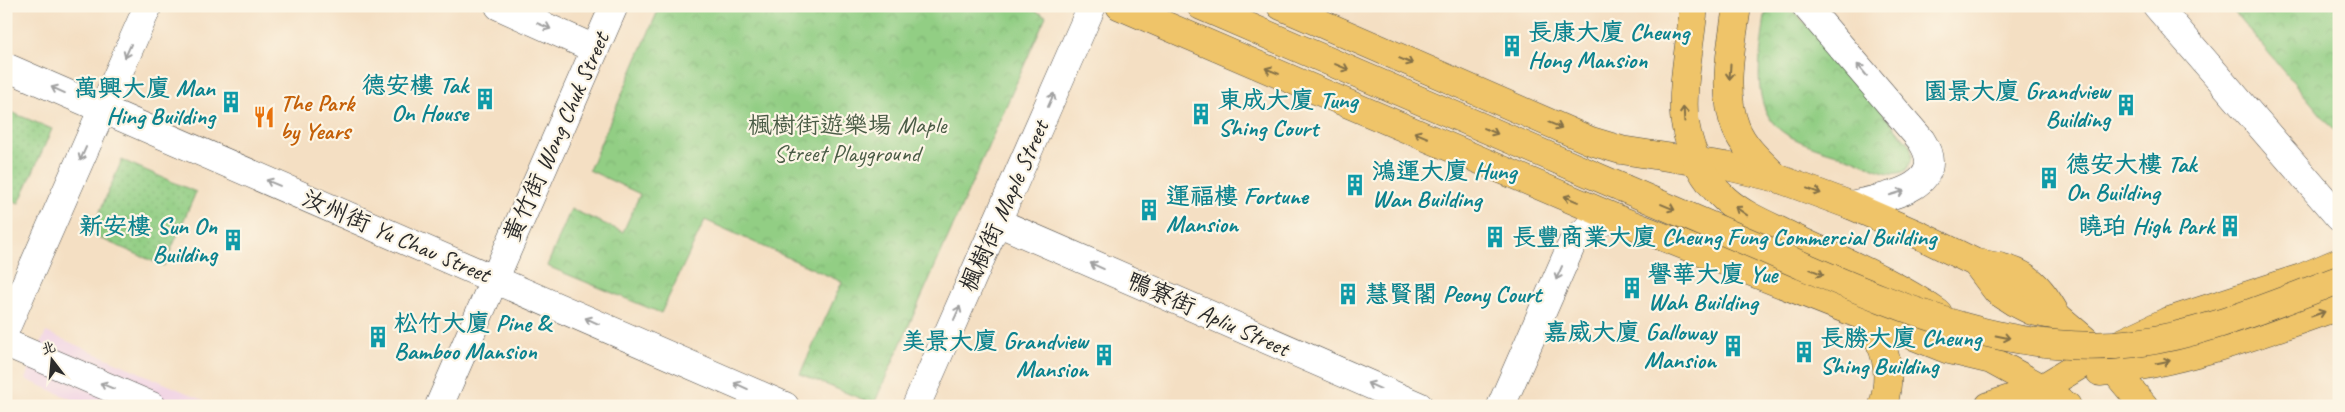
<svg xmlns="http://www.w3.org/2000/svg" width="2345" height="412" viewBox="0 0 2345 412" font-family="Caveat,'LXGW WenKai TC',sans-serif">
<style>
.built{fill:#f0d0e5}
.park{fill:url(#park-crowns);stroke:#5e7c58}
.garden{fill:url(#garden-dots);stroke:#5e7c58}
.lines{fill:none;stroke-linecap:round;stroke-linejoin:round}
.minor-casing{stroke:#494642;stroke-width:29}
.major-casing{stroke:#494642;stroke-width:29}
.minor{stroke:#fff;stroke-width:28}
.major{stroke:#efc469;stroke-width:28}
.major-bridge-casing{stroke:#494642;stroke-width:29;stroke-linecap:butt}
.major-bridge{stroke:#efc469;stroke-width:28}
.oneway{stroke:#a0a0a0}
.oneway2{stroke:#837047}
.labels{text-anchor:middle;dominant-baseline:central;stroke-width:4.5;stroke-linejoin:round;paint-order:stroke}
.culture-label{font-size:24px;font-weight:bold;fill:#0d838f;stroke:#fcf5e5;text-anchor:start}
.food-label{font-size:24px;font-weight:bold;fill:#c56008;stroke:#fcf5e5;text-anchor:start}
.park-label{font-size:24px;fill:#4a5c46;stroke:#fcf5e5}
.street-label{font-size:24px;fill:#2b2b2b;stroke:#fcf5e5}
</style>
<defs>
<pattern id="park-crowns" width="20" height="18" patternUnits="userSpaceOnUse" patternTransform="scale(1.25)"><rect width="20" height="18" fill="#92ce84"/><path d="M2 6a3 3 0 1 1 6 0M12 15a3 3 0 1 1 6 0" fill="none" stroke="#7eb172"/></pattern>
<pattern id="garden-dots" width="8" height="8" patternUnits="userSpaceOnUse" patternTransform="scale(1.25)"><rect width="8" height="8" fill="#92ce84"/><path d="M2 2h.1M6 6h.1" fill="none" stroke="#7eb172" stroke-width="1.8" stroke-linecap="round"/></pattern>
</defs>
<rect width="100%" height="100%" fill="#fcf5e5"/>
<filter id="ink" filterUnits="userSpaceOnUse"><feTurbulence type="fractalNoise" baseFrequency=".02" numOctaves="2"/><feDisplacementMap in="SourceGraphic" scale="10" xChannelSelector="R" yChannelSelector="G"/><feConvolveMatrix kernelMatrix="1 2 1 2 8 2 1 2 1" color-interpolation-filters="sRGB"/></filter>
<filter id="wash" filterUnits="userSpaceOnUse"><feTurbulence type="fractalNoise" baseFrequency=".0096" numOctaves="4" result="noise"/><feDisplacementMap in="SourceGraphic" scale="20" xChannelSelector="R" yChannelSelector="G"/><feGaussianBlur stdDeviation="1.12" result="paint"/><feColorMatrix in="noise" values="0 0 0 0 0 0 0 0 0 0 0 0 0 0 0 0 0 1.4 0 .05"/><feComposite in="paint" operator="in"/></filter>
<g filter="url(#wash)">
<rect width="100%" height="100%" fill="#f4dfc3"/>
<!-- built -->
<polygon class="built" points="46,332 217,406 87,406 25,379"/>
<!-- park -->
<g class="park">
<polygon points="660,6 1025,6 1046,16 874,404 800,374 842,282 705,220 661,313 547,266 571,209 623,232 640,194 589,170"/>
<polygon points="2229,6 2339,6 2339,136"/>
<path d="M1777,8L1796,13L1910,145C1913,156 1913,162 1905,171C1888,179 1867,164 1850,158C1831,152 1811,147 1793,138C1745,115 1761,57 1765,14Z"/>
</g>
<!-- garden -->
<g class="garden">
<polygon points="6,110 52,129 19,203 6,198"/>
<polygon points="122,160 196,192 164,266 90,234"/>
</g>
</g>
<g filter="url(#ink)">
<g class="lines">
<!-- minor casing -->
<g class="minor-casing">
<g id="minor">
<polyline points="499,6 595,49"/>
<path d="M1806,6L1921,140C1953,189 1881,198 1850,205"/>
<polyline points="2157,6 2339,217"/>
<polyline points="6,67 785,406"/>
<polyline points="997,222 1419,406"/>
<polyline points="6,328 148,6"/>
<polyline points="6,343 152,406"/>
<polyline points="439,406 614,6"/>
<polyline points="916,406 1092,6"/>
<path d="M1501,406L1572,244C1584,229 1597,222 1615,218"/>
</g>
</g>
<!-- major casing -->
<g class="major-casing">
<g id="major">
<polyline points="1120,6 1615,218 1949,350 1991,360 2042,388 2067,406"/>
<polyline points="1201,6 1623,188"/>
<polyline points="1281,6 1591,141 1621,150 1726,166 1777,178 1850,205 1919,235 1976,263 1997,291 2014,302 2032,311 2057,316 2100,353 2144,406"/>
<path d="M1694,6C1691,39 1680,92 1685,123C1690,152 1703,179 1725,199C1744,216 1768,225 1790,236C1840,260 1893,281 1938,313"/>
<path d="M1737,6C1732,44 1721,91 1736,128C1744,148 1762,163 1777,178"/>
<path d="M1976,263C2021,269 2034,276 2057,316"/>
<path d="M1866,318C1886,348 1893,369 1883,406"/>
<path d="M2100,372C2183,363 2260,334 2339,306"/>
<polyline points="1989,406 2042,388 2100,353 2166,322 2301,278 2339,262"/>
</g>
</g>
<!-- minor -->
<use href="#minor" class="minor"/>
<!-- major -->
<use href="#major" class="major"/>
<!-- major-bridge casing -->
<g class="major-bridge-casing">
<path id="major-bridge" d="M1623,188C1683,214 1742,239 1801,265C1908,311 2017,358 2136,343C2206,334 2273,304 2339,280"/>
</g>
<!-- major-bridge -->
<use href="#major-bridge" class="major-bridge"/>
</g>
<!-- one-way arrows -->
<defs><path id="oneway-shaft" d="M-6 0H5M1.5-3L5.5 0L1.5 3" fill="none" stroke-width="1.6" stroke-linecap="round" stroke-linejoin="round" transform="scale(1.25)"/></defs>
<g class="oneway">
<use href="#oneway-shaft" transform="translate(544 26) rotate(23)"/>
<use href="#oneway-shaft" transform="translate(128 51) rotate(114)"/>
<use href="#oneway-shaft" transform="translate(1862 70) rotate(-130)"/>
<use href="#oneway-shaft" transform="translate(58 90) rotate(-156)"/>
<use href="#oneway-shaft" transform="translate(1051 100) rotate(-66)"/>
<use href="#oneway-shaft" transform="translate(83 154) rotate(114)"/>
<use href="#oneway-shaft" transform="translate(273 183) rotate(-157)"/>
<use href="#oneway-shaft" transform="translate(1897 193) rotate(-17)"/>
<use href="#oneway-shaft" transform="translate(1097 266) rotate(-156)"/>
<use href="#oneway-shaft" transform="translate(1559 273) rotate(114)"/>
<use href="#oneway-shaft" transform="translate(957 313) rotate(-66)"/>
<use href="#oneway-shaft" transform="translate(592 321) rotate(-156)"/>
<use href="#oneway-shaft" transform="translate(107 386) rotate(-157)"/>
<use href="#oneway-shaft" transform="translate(741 386) rotate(-156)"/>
<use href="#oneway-shaft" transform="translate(1374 386) rotate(-156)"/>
</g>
<g class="oneway2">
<use href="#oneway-shaft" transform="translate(1406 61) rotate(23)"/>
<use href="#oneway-shaft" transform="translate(1342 67) rotate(23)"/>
<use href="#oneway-shaft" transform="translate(1272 71) rotate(-157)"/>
<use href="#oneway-shaft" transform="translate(1730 72) rotate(94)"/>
<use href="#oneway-shaft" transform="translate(1684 114) rotate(-93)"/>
<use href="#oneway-shaft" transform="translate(1555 125) rotate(23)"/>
<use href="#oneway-shaft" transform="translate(1491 131) rotate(23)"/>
<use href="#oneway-shaft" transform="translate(1421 135) rotate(-157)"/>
<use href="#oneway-shaft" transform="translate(1814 191) rotate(20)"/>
<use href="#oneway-shaft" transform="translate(1571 199) rotate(-157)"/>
<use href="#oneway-shaft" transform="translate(1668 207) rotate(23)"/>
<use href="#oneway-shaft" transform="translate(1741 211) rotate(-145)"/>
<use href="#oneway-shaft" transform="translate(1817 272) rotate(23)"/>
<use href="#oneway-shaft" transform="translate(2318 314) rotate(-19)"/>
<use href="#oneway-shaft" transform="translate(2003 337) rotate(11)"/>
<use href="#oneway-shaft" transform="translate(2163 362) rotate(-11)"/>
</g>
</g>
<!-- icons -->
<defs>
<g id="building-bare" transform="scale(1.725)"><path d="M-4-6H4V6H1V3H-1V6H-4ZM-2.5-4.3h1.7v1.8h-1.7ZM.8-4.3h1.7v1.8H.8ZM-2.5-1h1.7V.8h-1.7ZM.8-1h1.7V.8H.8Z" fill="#0f9aa8" stroke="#fcf5e5" stroke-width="2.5" paint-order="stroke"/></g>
<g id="restaurant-bare" transform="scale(1.725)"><path d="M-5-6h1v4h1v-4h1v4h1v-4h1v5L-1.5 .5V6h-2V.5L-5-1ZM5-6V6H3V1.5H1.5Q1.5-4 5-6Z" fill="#e8710a" stroke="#fcf5e5" stroke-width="2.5" paint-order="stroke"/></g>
</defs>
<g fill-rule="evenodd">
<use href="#building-bare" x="1512" y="46"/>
<use href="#building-bare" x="485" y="99"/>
<use href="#building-bare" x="231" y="102"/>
<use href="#building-bare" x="2126" y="105"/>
<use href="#building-bare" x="1201" y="114"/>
<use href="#restaurant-bare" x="264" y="117"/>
<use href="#building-bare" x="2049" y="178"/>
<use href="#building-bare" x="1355" y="185"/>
<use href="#building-bare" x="1149" y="210"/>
<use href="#building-bare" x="2230" y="226"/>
<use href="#building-bare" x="1495" y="237"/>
<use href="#building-bare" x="233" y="240"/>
<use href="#building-bare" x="1632" y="288"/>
<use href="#building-bare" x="1348" y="294"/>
<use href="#building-bare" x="378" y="337"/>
<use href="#building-bare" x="1733" y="346"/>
<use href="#building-bare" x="1804" y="352"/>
<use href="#building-bare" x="1104" y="355"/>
</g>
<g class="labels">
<!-- culture labels -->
<g class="culture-label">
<text x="1528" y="32">長康大廈 Cheung<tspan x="1528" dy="28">Hong Mansion</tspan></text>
<text x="468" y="85" text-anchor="end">德安樓 Tak<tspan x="468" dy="28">On House</tspan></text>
<text x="215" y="88" text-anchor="end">萬興大廈 Man<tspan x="215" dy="28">Hing Building</tspan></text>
<text x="2110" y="91" text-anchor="end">園景大廈 Grandview<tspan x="2110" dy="28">Building</tspan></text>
<text x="1218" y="100">東成大廈 Tung<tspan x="1218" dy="28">Shing Court</tspan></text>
<text x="2066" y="164">德安大樓 Tak<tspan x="2066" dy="28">On Building</tspan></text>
<text x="1372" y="171">鴻運大廈 Hung<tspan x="1372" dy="28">Wan Building</tspan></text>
<text x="1166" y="196">運福樓 Fortune<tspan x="1166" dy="28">Mansion</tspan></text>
<text x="217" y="226" text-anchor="end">新安樓 Sun On<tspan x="217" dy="28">Building</tspan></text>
<text x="2214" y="226" text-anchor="end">曉珀 High Park</text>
<text x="1512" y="237">長豐商業大廈 Cheung Fung Commercial Building</text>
<text x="1648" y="274">譽華大廈 Yue<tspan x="1648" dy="28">Wah Building</tspan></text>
<text x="1365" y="294">慧賢閣 Peony Court</text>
<text x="394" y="323">松竹大廈 Pine &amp;<tspan x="394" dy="28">Bamboo Mansion</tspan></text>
<text x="1716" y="332" text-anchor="end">嘉威大廈 Galloway<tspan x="1716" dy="28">Mansion</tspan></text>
<text x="1820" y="338">長勝大廈 Cheung<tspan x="1820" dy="28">Shing Building</tspan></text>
<text x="1088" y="341" text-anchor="end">美景大廈 Grandview<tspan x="1088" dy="28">Mansion</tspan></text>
</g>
<!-- food labels -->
<g class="food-label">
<text x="280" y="103">The Park<tspan x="280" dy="28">by Years</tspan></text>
</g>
<!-- park labels -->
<g class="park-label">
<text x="847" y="125">楓樹街遊樂場 Maple<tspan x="847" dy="28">Street Playground</tspan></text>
</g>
<!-- street labels -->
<g class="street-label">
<text transform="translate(556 137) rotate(-66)">黃竹街 Wong Chuk Street</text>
<text transform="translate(1004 206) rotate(-66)">楓樹街 Maple Street</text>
<text transform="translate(396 236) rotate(23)">汝州街 Yu Chau Street</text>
<text transform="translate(1208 314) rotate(24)">鴨寮街 Apliu Street</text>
</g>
</g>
<!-- margin -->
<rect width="2345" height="412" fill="none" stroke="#fcf5e5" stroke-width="25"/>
<!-- north arrow -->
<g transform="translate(52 360) rotate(344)" stroke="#fcf5e5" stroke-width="4" paint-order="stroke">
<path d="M0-4L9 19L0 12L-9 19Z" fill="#2b2b2b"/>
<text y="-8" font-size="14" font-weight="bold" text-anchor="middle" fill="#2b2b2b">北</text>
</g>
</svg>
